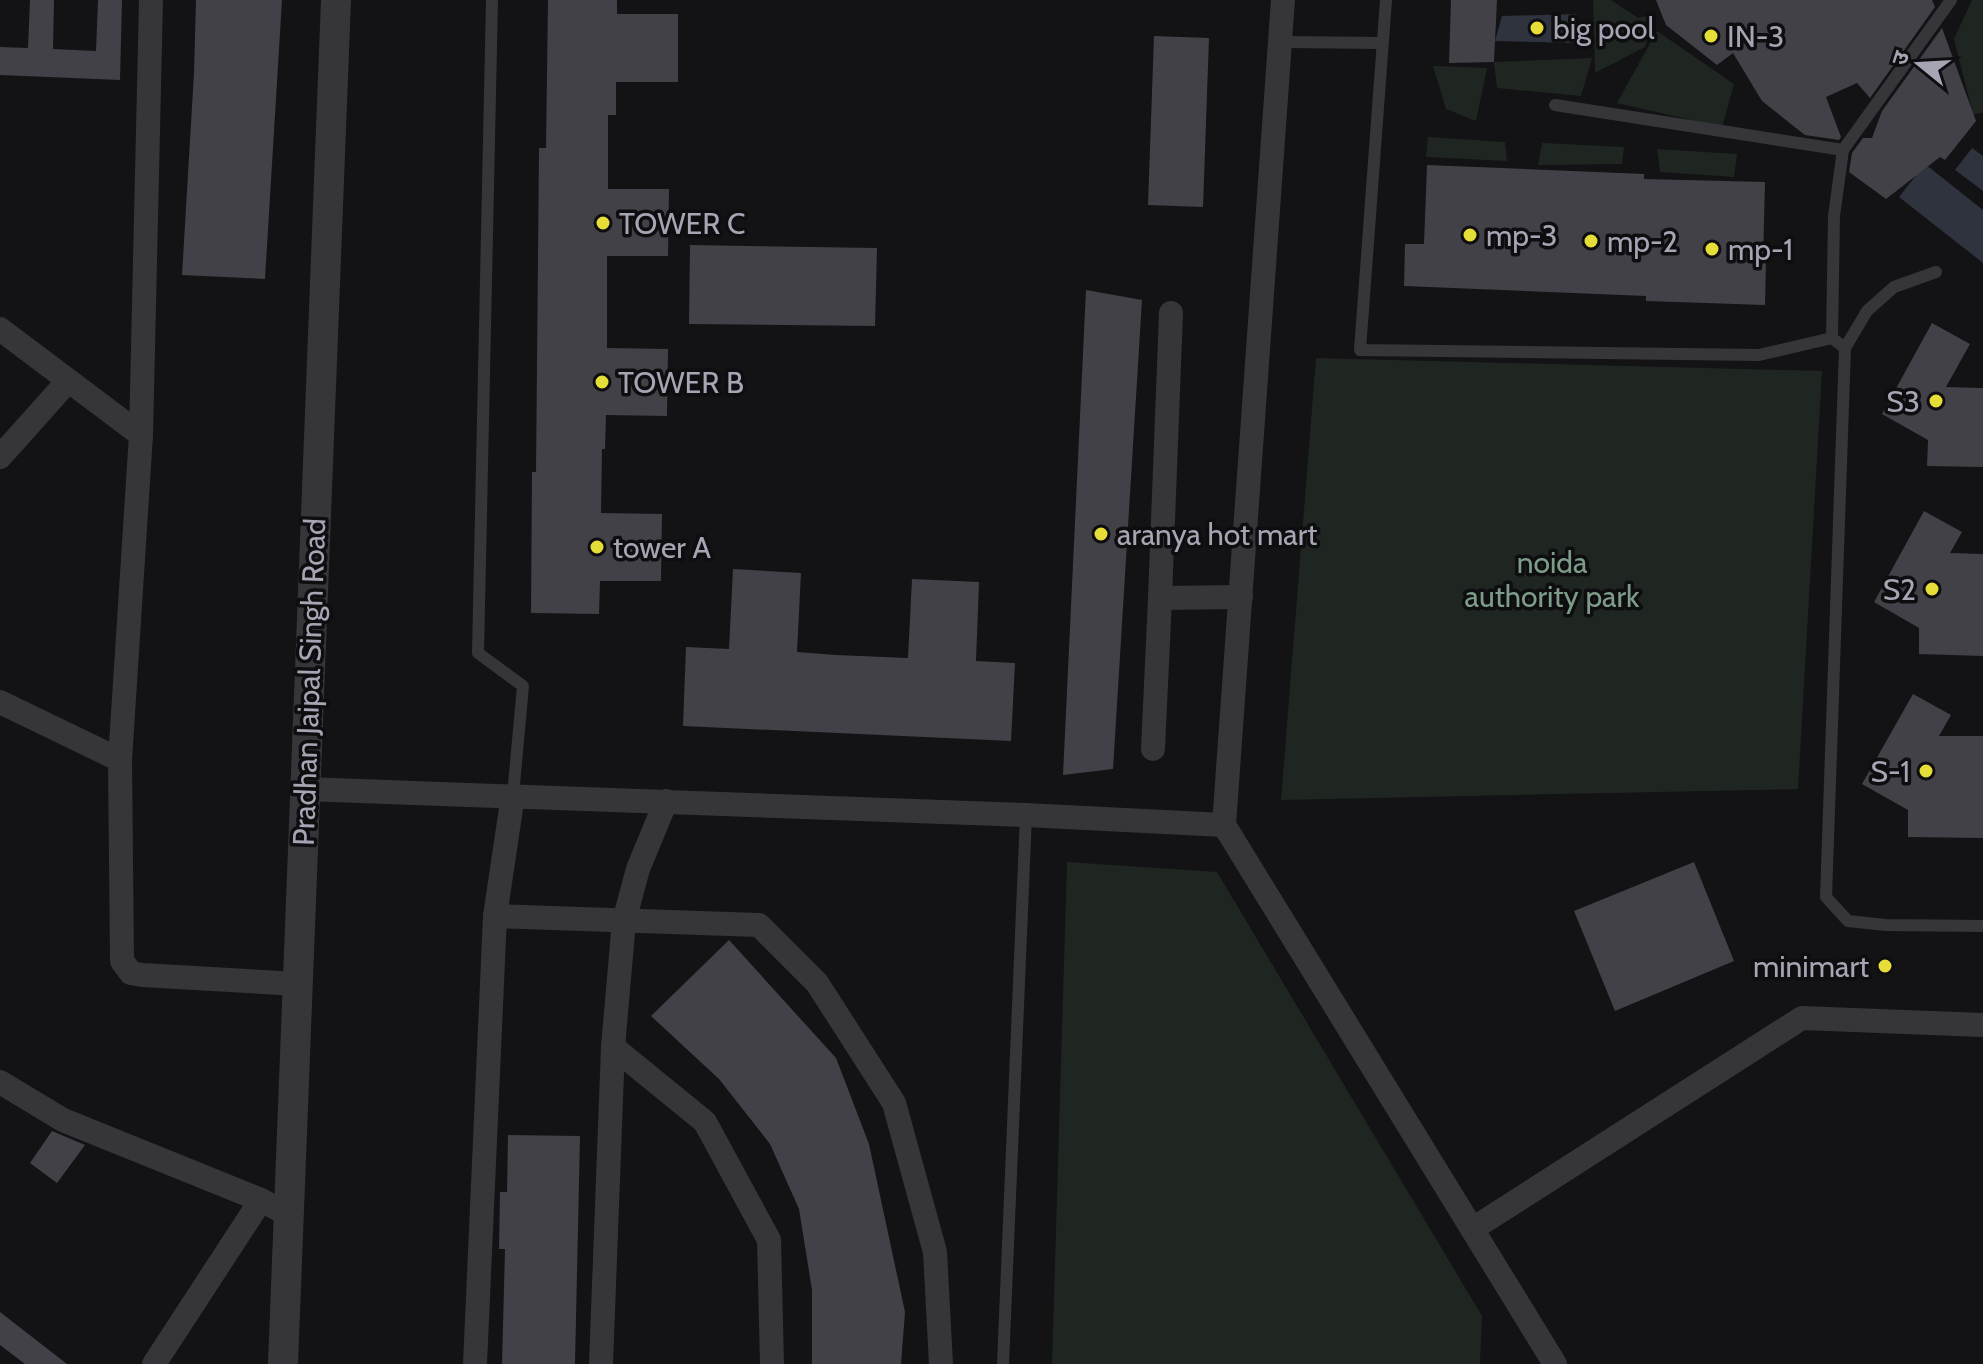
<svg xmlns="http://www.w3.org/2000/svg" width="1983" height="1364" viewBox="0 0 1983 1364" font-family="Cabin,'Noto Sans Devanagari',sans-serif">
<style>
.green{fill:#1f2622}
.water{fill:#2e333d}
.building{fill:#424147}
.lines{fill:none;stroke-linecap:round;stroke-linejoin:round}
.service{stroke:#36363a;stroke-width:12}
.minor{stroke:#36363a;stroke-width:24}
.tertiary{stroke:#36363a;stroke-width:30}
.poi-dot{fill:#e6de38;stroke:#0e0d0f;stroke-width:3}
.labels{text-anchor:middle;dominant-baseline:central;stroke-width:7;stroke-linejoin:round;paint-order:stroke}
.poi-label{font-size:30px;fill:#a5a5b3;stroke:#0e0d0f;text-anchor:start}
.park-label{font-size:30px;fill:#7d9d88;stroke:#0e0d0f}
.street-label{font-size:30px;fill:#a5a5b3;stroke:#0e0d0f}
</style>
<rect width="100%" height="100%" fill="#131214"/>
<!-- green -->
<g class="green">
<polygon points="1593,0 1611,0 1638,18 1652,15 1645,47 1595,73"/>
<polygon points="1972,0 1983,0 1983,113 1973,114 1954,39"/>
<polygon points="1657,31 1734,84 1722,127 1617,103"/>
<polygon points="1592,58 1581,96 1497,88 1494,62"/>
<polygon points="1433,66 1487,68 1476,121 1446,109"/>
<polygon points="1428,137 1505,142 1507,161 1426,157"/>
<polygon points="1542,143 1624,147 1622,164 1538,165"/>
<polygon points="1657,149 1737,154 1734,177 1660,172"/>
<polygon points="1316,358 1822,371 1798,789 1281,800"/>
<polygon points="1067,862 1217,872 1482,1316 1480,1364 1052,1364"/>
</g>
<!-- water -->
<g class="water">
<polygon points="1576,14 1575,43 1495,41 1502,16"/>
<polygon points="1972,148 1983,156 1983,191 1955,170"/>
<polygon points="1925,164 1983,210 1983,263 1899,197"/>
</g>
<!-- building -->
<g class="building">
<polygon points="30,0 54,0 53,49 96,51 98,0 122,0 120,80 0,75 0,47 28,48"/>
<polygon points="196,0 282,0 265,279 182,275 194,73"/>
<polygon points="548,0 617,0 617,14 678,14 678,82 616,82 616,115 608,115 608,189 669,189 668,256 607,256 607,348 668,349 667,416 606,415 605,449 602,449 601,513 662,514 661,581 600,581 599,614 531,613 532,472 536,472 539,148 546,148"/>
<polygon points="1451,0 1497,0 1494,62 1449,63"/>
<polygon points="1656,0 1932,0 1935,7 1870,98 1857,83 1826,97 1841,137 1839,140 1805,135 1801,132 1762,101 1733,53 1717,65 1666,25"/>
<polygon points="1942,28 1976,121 1945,160 1940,157 1886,199 1849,172 1852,153 1863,138 1872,138 1882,111"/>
<polygon points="1154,36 1209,38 1203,207 1148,205"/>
<polygon points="1427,165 1644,174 1644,179 1765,182 1763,261 1766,261 1765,305 1646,301 1646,296 1404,286 1405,244 1424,244"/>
<polygon points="690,245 877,248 875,326 689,324"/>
<polygon points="1086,290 1142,300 1113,769 1063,775"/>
<polygon points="1932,323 1970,344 1946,387 1983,388 1983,467 1927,466 1928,440 1882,414"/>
<polygon points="1924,511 1962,532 1950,553 1983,554 1983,656 1919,654 1919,628 1874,602"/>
<polygon points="733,569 801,573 797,652 836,655 908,658 912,579 979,582 976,661 1015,663 1011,741 683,726 686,647 729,649"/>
<polygon points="1913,694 1951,715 1939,736 1983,736 1983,838 1908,837 1908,810 1862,784"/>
<polygon points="1694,862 1734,961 1615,1011 1574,911"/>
<polygon points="729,940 836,1058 869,1144 905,1312 901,1364 812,1364 812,1290 799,1209 770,1144 719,1079 651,1016"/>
<polygon points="52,1131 85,1145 57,1183 30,1163"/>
<polygon points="508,1135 580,1136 575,1364 502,1364 505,1249 499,1249 500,1192 507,1192"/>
<polygon points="0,1312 67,1364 25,1364 0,1345"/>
</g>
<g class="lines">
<!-- service -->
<g class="service">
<polyline points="492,0 478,653 523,686 513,795"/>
<polyline points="1386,0 1360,350 1759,355 1832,338 1845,348 1826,897 1848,921 1886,925 1983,926"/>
<polyline points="1281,42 1382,43"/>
<polyline points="1555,105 1843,150"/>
<polyline points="1832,338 1834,216 1843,150 1951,0"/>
<polyline points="1845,348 1867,311 1894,287 1936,272"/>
<polyline points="1003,1364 1026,815"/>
</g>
<!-- minor -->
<g class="minor">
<polyline points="151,0 141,435 120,760 122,961 131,973 142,975 298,984"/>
<polyline points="1283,0 1224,825 1555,1364"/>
<polyline points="1171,313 1160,598 1241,597"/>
<polyline points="0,329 141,435"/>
<polyline points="0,457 68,381"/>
<polyline points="0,702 120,760"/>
<polyline points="1153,749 1160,598"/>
<polyline points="305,789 1026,815 1224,825"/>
<polyline points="495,916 513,795"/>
<polyline points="613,1047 705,1122 769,1240 772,1364"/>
<polyline points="0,1082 63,1120 261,1200 289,1215"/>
<polyline points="1474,1228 1802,1018 1983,1025"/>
<polyline points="154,1364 261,1200"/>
<polyline points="475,1364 495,916 759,925 817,983 894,1103 935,1252 941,1364"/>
<polyline points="601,1364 613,1047 624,921 638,869 666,801"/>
</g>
<!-- tertiary -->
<polyline class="tertiary" points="283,1364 336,0"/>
</g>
<!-- markers -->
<g class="poi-dot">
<circle cx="1537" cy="28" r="8"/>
<circle cx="1711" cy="36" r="8"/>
<circle cx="603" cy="223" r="8"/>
<circle cx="1470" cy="235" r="8"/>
<circle cx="1591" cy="241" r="8"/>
<circle cx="1712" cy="249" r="8"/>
<circle cx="602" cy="382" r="8"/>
<circle cx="1936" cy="401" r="8"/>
<circle cx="1101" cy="534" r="8"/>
<circle cx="597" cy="547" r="8"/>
<circle cx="1932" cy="589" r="8"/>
<circle cx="1926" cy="771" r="8"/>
<circle cx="1885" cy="966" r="8"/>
</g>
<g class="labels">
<!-- poi labels -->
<g class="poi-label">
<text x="1553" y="28">big pool</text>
<text x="1727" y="36">IN-3</text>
<text x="619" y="223">TOWER C</text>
<text x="1486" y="235">mp-3</text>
<text x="1607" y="241">mp-2</text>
<text x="1728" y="249">mp-1</text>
<text x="618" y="382">TOWER B</text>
<text x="1920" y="401" text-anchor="end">S3</text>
<text x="1117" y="534">aranya hot mart</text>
<text x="613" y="547">tower A</text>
<text x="1916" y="589" text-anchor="end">S2</text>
<text x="1910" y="771" text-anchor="end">S-1</text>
<text x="1869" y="966" text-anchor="end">minimart</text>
</g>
<!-- park labels -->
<g class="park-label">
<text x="1552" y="562">noida<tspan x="1552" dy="34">authority park</tspan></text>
</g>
<!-- street labels -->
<g class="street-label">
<text transform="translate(309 682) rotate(-88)">Pradhan Jaipal Singh Road</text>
</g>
</g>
<!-- north arrow -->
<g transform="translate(1919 64) rotate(288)" stroke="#0e0d0f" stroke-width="6" paint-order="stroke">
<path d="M0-6L14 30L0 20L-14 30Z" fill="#a5a5b3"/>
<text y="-12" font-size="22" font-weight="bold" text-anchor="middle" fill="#a5a5b3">उ</text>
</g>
</svg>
